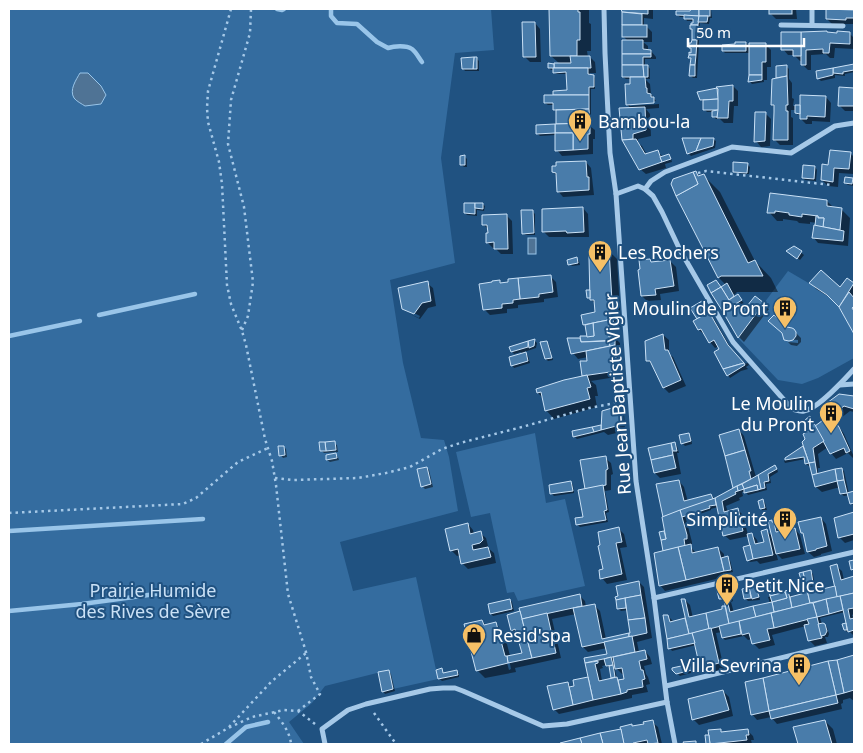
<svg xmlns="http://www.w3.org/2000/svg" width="863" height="753" viewBox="0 0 863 753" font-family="'Noto Sans',sans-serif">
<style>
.green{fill:#346c9f}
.water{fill:#4f7395;stroke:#99c5e9}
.shadow{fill:#0007;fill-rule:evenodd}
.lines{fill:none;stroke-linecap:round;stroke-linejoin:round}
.stream{stroke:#99c5e9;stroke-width:4.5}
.building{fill:#497caa;stroke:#cae1f6}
.path{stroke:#a6c9e8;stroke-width:2.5;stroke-dasharray:2.5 4;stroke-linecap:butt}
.minor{stroke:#a6c9e8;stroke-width:5}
.labels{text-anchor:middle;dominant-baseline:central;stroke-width:4;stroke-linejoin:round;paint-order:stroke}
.poi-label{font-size:18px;fill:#fff;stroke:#205281;text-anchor:start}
.street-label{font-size:18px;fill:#fff;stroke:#205281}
.park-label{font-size:18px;fill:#cae1f6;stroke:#205281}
</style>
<rect width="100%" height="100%" fill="#205281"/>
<!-- green -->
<g class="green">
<polygon points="9,9 491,9 494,50 455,53 441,158 455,263 390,280 403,363 421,438 444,440 449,457 458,511 340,542 353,591 416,577 438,679 393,689 389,670 325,686 312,703 289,722 304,744 9,744"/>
<polygon points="788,271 817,288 827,295 839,307 854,334 854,358 818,378 802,384 778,380 738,338"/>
<polygon points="535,433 546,503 565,499 585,586 518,601 514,592 507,593 490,513 471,517 456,452"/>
</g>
<!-- water -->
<g class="water">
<path d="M80,73H88L101,86L106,95L101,104L85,106C82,104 76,101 74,98C69,90 76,80 80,73Z"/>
<rect x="528" y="238" width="8" height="16"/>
</g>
<!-- shadow -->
<g class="shadow">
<polygon points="551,9 589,9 589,23 591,24 591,51 587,51 588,57 590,57 595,62 596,73 590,73 590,76 593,76 595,78 595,89 591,89 591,127 595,130 595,139 593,139 593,154 562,156 557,150 556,135 540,136 537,133 559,125 557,112 554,109 554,105 548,105 545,103 554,96 568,92 568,74 557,74 554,72 554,70 551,70 549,68 560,64 551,56"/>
<polygon points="623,9 653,9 653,19 644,18 644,26 646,26 652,32 652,42 643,42 648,46 648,51 651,51 656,57 656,59 645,59 645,66 648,66 650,69 650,79 645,79 650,84 651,94 656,101 630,103 630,106 659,104 659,108 646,109 650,114 651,136 638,139 638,143 642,146 647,155 657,151 663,157 669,155 671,158 672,162 665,164 666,168 646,174 640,169 623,139 631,109 627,104 631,85 631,79 626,79 623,77 628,41 623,36"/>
<polygon points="691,9 711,9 712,18 710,18 709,24 700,23 697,78 693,78 691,76 692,60 689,57 692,54 692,50 690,48 693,45 694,21 687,21 685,17 680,17 677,14 692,12 692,9"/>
<polygon points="770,9 796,9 797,19 776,19 771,14"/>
<polygon points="827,9 854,9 854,24 832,24 827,19"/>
<polygon points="535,23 540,29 541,62 530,62 524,56"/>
<polygon points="849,33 854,38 854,49 835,48 834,58 830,58 826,54 811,55 811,70 808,70 802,64 802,61 800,61 794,55 788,55 783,49 828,34"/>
<polygon points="746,43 750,47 765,44 771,50 771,67 767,67 767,80 764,80 764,82 752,84 750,82 750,53 725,53 723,51"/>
<polygon points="477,59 479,61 479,71 465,71 463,68"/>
<polygon points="854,66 854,72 845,74 845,76 835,75 835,78 821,81 818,78 817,72"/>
<polygon points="777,67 787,67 789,69 789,79 792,83 792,98 794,99 793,106 801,106 826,97 831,103 830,122 812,121 812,124 806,124 801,119 801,115 798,115 796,113 796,110 791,110 791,117 793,118 793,145 780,145 775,140 775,107 772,105 777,79"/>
<polygon points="733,86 738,91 738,106 734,106 733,123 724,123 720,119 716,119 714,117 714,112 707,112 705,110 704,102 701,99 699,93"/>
<polygon points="840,88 854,89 854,111 845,111 839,105"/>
<polygon points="766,114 771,119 770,146 761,147 756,141"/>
<polygon points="713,139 716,141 715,148 691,156 688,153"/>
<polygon points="850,153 854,157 854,174 839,173 838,187 828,186 822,180 829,166"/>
<polygon points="465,157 467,159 467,167 464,167 462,165"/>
<polygon points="586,162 591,168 594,195 563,197 558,191 557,176 553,172"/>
<polygon points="747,164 750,167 749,174 736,173 734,171"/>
<polygon points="815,167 817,170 816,181 805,180 803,178"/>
<polygon points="696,172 700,177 703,175 720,192 755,261 771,278 778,292 737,292 734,295 735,297 738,296 746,306 741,309 743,312 763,304 769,309 744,342 739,337 709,286 721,288 726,285 719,278 672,184"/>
<polygon points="846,178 854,179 854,178 854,186 848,185 845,183"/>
<polygon points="827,201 834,208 841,209 850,218 848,246 818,243 813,237 817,223 810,222 810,224 799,223 797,221 783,219 783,221 777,221 769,212"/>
<polygon points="482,204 485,206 484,211 477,210 477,216 467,215 465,213"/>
<polygon points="583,208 588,214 589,237 549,237 544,232"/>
<polygon points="532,211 535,214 535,235 526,235 523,233"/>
<polygon points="506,215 512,221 513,254 501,254 495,248 493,248 487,242 489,230 484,225"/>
<polygon points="794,247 804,255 800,260 790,253"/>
<polygon points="609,251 617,259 621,327 619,328 619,331 613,331 614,337 620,343 620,345 617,345 617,348 620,351 622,376 591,381 596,385 598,396 595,396 597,407 554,419 546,410 543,398 538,393 585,377 588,362 588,357 578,359 573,353 569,339 588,339 587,327 584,324 596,313 595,303 588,297 589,291"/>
<polygon points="576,258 579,261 580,265 572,266 570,264"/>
<polygon points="670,261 676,267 679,291 660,294 661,300 647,301 642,296 652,263"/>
<polygon points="550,276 556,282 558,297 544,299 544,302 518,305 518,308 507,309 507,313 490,315 484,309 499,281 502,284"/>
<polygon points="848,280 854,285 854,332 840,306 834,300 816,289 811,283 840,289"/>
<polygon points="427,283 433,288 436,306 428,308 420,319 408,313 419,318 420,316 406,309 406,311 403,308"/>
<polygon points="711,316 714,319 733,352 744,364 748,363 749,365 746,367 748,369 741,371 730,378 728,375 719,346 715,348 710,342 705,335 699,330 695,322"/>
<polygon points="787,328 792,329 801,338 801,342 797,346 791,345 788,342 798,343 798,340 787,339 787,341 785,339"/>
<polygon points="663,335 669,340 669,354 673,357 686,386 669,393 664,388 653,366 648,360 646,342"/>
<polygon points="534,340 537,343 536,348 524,352 528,356 530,363 514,368 512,365 522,354 521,352 514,354 512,351 511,348"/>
<polygon points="547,342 549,345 553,360 548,361 546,359"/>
<polygon points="839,395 854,398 854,412 850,411 841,418 836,412"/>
<polygon points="619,408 624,413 625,431 608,435 604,432 577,439 574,436 601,426 602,428"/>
<polygon points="830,417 836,422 844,434 854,457 853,458 848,453 836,459 831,453 828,447 818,454 820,468 818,468 818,474 841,469 844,471 849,494 854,492 854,506 851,503 849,495 844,496 841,494 840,487 822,492 816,487 811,466 809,466 806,464 805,459 785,463 784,461 803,448 807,451 812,431 810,418 817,427"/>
<polygon points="739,430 744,436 756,477 777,469 778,472 770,477 771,483 766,484 767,490 748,495 745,491 742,492 743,496 739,498 740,500 726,506 728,512 738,510 743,515 748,535 752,534 757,540 758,544 765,543 767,531 773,537 771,521 779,529 780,533 795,529 800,535 805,554 782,559 776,553 778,560 760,564 757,561 750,562 748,560 752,549 749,536 730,540 724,535 718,507 711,509 711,510 686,519 692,542 692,544 689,545 696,553 718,548 724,554 724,558 728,557 730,560 733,572 728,573 729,576 665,591 660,585 665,551 661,533 666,532 679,481 684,487 688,502 711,495 715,499 735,489 720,436"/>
<polygon points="688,435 691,437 692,444 685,446 682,443"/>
<polygon points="334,443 337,445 338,452 324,453 322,451"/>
<polygon points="675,443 677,446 679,453 677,453 681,474 660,478 655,473 650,449"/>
<polygon points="284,447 286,449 287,457 283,458 281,455"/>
<polygon points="336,455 338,457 339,460 330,462 327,460 327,456"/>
<polygon points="605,458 611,463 613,474 611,475 611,490 605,491 609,512 606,513 608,522 580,527 577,524 584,518 586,489"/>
<polygon points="427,468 429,470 433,487 425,489 422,486"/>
<polygon points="571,482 573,485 574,493 554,496 552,494"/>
<polygon points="763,501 765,503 767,510 763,511 761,508"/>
<polygon points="854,514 854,540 845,543 839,537 835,518"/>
<polygon points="821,518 826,524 832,551 821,554 821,555 814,557 808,552 805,536 802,533"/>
<polygon points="468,524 473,530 474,534 480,533 486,538 488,546 487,547 494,553 496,563 468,569 463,564 461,555 457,556 451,550"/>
<polygon points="618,528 624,534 627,547 620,548 627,580 607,584 602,578"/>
<polygon points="836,566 842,571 844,580 854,578 854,614 852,615 854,619 854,636 850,632 847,632 845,630 846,624 848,627 845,612 820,618 822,624 825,625 827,627 829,634 828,637 825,637 827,643 815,646 810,641 806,626 772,635 775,645 759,649 753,643 752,639 748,640 744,636 725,640 723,638 722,632 716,633 724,669 706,673 701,667 696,645 672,651 670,648 668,616 674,622 687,619 685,600 690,605 693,618 724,610 723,607 726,607 725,601 723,601 720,599 719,592 727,590 732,596 733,601 731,602 734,613 770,603 768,597 772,596 767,587 772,585 774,587 776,595 788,592 790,594 791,598 807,594 801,574 810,571 813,574 815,586 809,587 814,591 836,587"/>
<path d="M639,582L644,587L652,638L637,642L639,652L645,651L650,657L652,664L644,666L646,674L648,677L650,684L646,685L648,692L632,695V698L559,714L554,709L568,683L572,688L576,687L575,681L589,678L585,659L608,655L607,648L588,652L583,647L576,614L552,619L561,658L515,668L516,672L485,678L477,670L482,621L487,626L496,624L504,632L510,656L523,654L519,636L512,630L579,595L585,601L586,607L594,605L600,611L606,639L631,634L628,610L621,611L618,608L616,598ZM505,655L509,659L511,669L509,670ZM606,665L610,668L613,679L602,681L600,669L603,668L602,666ZM614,666L622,674H625L626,680L619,681L617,678Z"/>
<polygon points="755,588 758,590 760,600 748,601 746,599 744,590"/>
<polygon points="510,600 512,602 514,611 493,616 491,614"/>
<polygon points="854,657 854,701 850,698 843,700 843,703 841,704 842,709 777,724 771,717 757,720 752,714 747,683"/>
<polygon points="694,664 697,666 698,671 680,676 673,669"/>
<polygon points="441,670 444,674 456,671 459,673 459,677 442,681 439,678"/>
<polygon points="389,671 391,674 395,691 385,694 383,691"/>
<polygon points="723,691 729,697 733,716 699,725 693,719"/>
<polygon points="825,721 833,729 837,744 800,744 798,743"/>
<polygon points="652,722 658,727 662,744 562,744 633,727"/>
<polygon points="720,730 723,733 748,731 753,736 754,740 751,740 752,744 707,744 706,736"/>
</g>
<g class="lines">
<!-- stream -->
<g class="stream">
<polyline points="277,9 282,10 284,9"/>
<path d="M331,9V16L337,23L357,24L377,42L388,48C394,46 406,45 412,49C416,52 419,58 422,62"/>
<polyline points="99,315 195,294"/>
<polyline points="9,336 80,321"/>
<polyline points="9,531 203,519"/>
<polyline points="9,611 82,604 185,590"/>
<polyline points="226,744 246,727 268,722"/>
</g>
</g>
<!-- building -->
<g class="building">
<polygon points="549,9 578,9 578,12 580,12 580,40 577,40 577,56 550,56"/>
<polygon points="621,9 648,9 648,14 622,12"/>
<polygon points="691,9 699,9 699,16 676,15 676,11 690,11"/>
<rect x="699" y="9" width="11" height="7"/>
<rect x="769" y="9" width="23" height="5"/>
<polygon points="826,9 854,10 854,18 846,18 846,20 826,19"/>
<polygon points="622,12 642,14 642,25 622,25"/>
<polygon points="684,15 699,16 698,25 691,25 691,23 693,23 693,19 684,19"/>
<polygon points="699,16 708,16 707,22 698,22"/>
<polygon points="522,22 535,22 536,57 523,57"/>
<rect x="622" y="25" width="25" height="12"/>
<polygon points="690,25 698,25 697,40 692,40 692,29 690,29"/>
<polygon points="827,31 827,32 837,33 837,31 850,32 850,44 830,43 829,53 823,53 823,49 806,50 806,65 801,65 801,32"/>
<polygon points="781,32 801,32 801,56 793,56 793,50 781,50"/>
<polygon points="622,40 643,40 643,49 651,50 651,54 622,54"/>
<polygon points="692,40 697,40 696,55 689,55 689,52 691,53 691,48 689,48 689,43 691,43"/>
<polygon points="735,42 746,42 746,51 722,51 722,45 735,44"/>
<polygon points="749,43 766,43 766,62 762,62 762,75 749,75"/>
<polygon points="622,54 651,54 651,57 643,57 643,65 622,65"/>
<polygon points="689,55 696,55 695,65 690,65 691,58 688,58"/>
<polygon points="570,56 590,56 591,68 554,68 554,63 571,63"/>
<polygon points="474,57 477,57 477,69 473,69"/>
<polygon points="474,57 473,69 462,69 461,58"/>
<polygon points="548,63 554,64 554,68 548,68"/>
<polygon points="854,64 854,70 843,72 843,74 833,73 833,68"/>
<polygon points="622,65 643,65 644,77 622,77"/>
<polygon points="643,65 648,65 648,77 644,77"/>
<polygon points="690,65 695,65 695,76 689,76"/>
<polygon points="787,65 787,76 776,78 776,66"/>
<polygon points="553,68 588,68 588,74 594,75 594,87 589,87 589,95 553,95 553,91 567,90 566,72 553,73"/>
<polygon points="833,68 833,75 817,79 816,71"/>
<polygon points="749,75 762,75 762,80 748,82"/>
<polygon points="787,76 788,105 786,105 786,111 788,111 788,140 773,140 774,112 774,105 771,105 772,79"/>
<polygon points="630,77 645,77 646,88 647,88 647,93 651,94 651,97 654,97 654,103 626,105 625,84 630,84"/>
<polygon points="733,85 733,101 729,101 728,118 717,118 718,89 716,87"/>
<polygon points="839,87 854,88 854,106 838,106"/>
<polygon points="717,88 718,99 700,100 697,92"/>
<polygon points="544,95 589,95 589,109 553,110 553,103 544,103"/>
<polygon points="800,95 826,96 825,117 807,116 807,119 800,119"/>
<polygon points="718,99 718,110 703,110 703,100"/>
<polygon points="795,105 800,105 800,114 795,113"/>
<polygon points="645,107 646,130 633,134 633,139 622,140 619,108"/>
<polygon points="589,109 590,123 556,124 556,110"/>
<polygon points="718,110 717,117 712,117 712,111"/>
<polygon points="755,112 766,112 765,141 754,142"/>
<polygon points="590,123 590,134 588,134 588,149 573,150 573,133 555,133 555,124"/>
<polygon points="555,124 555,133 536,134 536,125"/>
<polygon points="555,133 573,133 573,150 555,151"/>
<polygon points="682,138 701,138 696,151 687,154"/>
<polygon points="701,138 714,138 713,146 696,151"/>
<polygon points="636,139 645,154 658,150 662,162 639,170 622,140"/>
<polygon points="830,150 851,152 849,169 834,168 833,182 821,180 822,164 828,165"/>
<polygon points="669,154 671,159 662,162 660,157"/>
<polygon points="465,155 465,165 460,165 460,156"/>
<polygon points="586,161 587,177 589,177 589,190 557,192 556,173 552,172 552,166 556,166 556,162"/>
<polygon points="733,162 748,163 747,173 733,172"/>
<polygon points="803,165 815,166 814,179 802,178"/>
<polygon points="696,171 698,176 704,174 748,263 755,260 763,276 721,276 718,278 676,196 698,184 693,172"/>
<polygon points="693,172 698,184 676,196 671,184 673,179"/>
<polygon points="845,177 853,178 852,184 844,183"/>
<polygon points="770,193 827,200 827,206 842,208 840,230 823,227 824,218 818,218 818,216 802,214 802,217 789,215 789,213 775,211 775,213 767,213"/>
<polygon points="464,203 475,203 475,214 464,213"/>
<polygon points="475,203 483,203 483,209 475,208"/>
<polygon points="583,207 584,232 567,233 566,231 542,232 542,209"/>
<polygon points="521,210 533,210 534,233 522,234"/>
<polygon points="507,214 508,249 494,249 494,242 486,243 486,233 488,233 487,225 482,225 482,215"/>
<polygon points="816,216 818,216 818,218 824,218 823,227 815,226"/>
<polygon points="814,225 844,231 843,241 812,238"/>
<polygon points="794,246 802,251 797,259 786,251"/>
<polygon points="609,249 613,319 583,325 581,315 595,312 594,300 590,300 589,258 597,257 597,252"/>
<polygon points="597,252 597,257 589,258 589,254"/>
<polygon points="577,257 578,263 568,265 567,260"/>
<polygon points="650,259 651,262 670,260 674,286 655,289 656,295 641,296 638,270 640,269 639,260"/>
<polygon points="821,270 840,287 847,278 854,283 839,307 827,295 809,283"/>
<polygon points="551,275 553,292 539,294 539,297 520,299 518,278"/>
<polygon points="518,278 520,299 513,300 513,303 502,304 502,308 483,310 479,284 492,282 492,281 500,280 500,283 508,282 508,279"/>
<polygon points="716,280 721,287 711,293 707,285"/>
<polygon points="428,281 431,301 422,303 414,314 402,309 398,288"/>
<polygon points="727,283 734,296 729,300 721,287"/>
<polygon points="721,287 729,300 738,294 742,300 723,312 711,293"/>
<polygon points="586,290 590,290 590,298 587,298"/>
<polygon points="849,292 854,298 854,306 852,308 854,311 854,334 839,307"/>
<polygon points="755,296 764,303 738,338 723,312 737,303 742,311 747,306"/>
<polygon points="702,301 709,312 697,319 690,308"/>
<polygon points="709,312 728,345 744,363 723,369 714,352 719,349 714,340 709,343 701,329 698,330 693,321"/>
<polygon points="774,315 787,327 792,328 794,329 796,332 796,336 793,340 789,341 784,340 782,333 768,321"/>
<polygon points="613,319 614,326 608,326 609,337 615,336 615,340 581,342 580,336 594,336 593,323"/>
<polygon points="593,323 594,336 587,337 585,325"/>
<polygon points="663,334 665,350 668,350 681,380 663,388 650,361 646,361 645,341"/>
<polygon points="567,338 580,338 581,342 609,341 610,346 571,354"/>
<polygon points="535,339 534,346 529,348 528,341"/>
<polygon points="615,340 615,345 610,346 609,341"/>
<polygon points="528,341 528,347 511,352 509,347"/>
<polygon points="547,341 552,358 545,359 540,342"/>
<polygon points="615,345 617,371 582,376 580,361 587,361 586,351"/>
<polygon points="526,352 528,361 511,366 509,357"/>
<polygon points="744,363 745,365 727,376 723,369"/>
<polygon points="587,375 591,387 587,388 590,399 545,411 541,392 537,393 536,389 564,380"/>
<polygon points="839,394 854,396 854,409 844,406 835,413 827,403"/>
<polygon points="619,406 620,425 601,430 602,411"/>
<polygon points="830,415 839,427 850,451 846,453 844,448 830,454 815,426"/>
<polygon points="810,416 824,441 813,448 815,462 809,463 802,442 805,439 803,434 810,430 805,420"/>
<polygon points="601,425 601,430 594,432 592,427"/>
<polygon points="592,427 594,432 573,437 572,431"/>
<polygon points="739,429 745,450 725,456 719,435"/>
<polygon points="689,433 691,441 681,444 679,435"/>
<polygon points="335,441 336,450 326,451 325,442"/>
<polygon points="319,442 325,442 326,451 320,451"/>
<polygon points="675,442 677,451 673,451 671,443"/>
<polygon points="671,443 673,455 651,460 648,448"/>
<polygon points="278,446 284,446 285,455 279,456"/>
<polygon points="803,446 809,463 805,464 804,457 785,460 785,458"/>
<polygon points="745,450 751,471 749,471 751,479 733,488 725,456"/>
<polygon points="336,453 337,458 326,460 326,455"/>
<polygon points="673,455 676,468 654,473 651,460"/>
<polygon points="606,456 608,469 606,470 606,485 585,489 580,460"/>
<polygon points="815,462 817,474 812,475 809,463"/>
<polygon points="775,465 777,469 768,474 769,481 764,482 765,488 761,489 758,475"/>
<polygon points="427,467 431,484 421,487 417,469"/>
<polygon points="842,468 844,480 837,481 835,469"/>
<polygon points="835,469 837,481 815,487 812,475"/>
<polygon points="758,475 761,489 758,490 757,485 744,489 742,484"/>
<polygon points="679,480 684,501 711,494 713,499 663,517 656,484"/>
<polygon points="844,480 847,493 840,494 837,481"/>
<polygon points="571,481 573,491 550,494 549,485"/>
<polygon points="742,484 744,489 738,491 737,486"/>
<polygon points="603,485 607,510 604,511 606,520 576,525 575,518 583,517 578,490"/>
<polygon points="757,485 758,490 744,493 744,489"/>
<polygon points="737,486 738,491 735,492 736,494 722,501 724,512 738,508 743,531 723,536 715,498"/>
<polygon points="854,491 854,503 850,504 847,493"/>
<polygon points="715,498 716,505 709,506 710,508 682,517 680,510"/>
<polygon points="763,499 765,508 760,509 758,501"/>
<polygon points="680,510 687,535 687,539 684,539 685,546 663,551 661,540 666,539 662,517"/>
<polygon points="854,512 854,534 838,538 834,518"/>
<polygon points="821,517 827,546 816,549 816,550 807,552 803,533 801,533 798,522"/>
<polygon points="772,520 772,522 774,522 776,532 795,528 800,549 776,554 768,521"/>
<polygon points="468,523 470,534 481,531 483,540 480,543 472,545 473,550 488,547 491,557 461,564 458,549 450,551 445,529"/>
<polygon points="619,527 622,542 616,543 622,574 600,579 599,570 603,569 598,546 600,545 598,532"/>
<polygon points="767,529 773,555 753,559 747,534 752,533 755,544 764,542 761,531"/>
<polygon points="664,531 666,539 661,540 659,532"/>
<polygon points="691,544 692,553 718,547 724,571 686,580 678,547"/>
<polygon points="750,545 753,559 747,561 743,547"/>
<polygon points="678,547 686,580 659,586 654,553"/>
<polygon points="728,556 731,570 724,571 721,558"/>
<polygon points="854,560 854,569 851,570 849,561"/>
<polygon points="837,564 841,580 854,576 854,593 837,597 830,566"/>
<polygon points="811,570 813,583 806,585 803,572"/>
<polygon points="803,572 810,603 792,608 790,597 805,593 799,573"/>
<polygon points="639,581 641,595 616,600 615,597 618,596 616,586"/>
<polygon points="772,584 775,595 770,596 768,585"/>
<polygon points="809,584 810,592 835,586 837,597 810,603 806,585"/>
<polygon points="756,586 759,597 752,599 749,588"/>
<polygon points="749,587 751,598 744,599 742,589"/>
<polygon points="727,589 728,596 726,596 730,612 753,606 756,617 729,624 722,590"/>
<polygon points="722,590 723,599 719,599 717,591"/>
<polygon points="788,590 792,608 774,612 772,602 787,598 785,591"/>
<polygon points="785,592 787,598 772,602 770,596"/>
<polygon points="854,593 854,608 848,609 850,619 854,618 854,630 848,632 840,596"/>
<polygon points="580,594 582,606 522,619 519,608"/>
<polygon points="641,595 645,618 628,620 625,598"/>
<polygon points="840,596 843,610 829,614 826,599"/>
<polygon points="625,598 626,608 617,609 616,600"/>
<polygon points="510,599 512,609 490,614 488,604"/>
<polygon points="681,599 685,599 689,617 706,613 709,629 689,634"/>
<polygon points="826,599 829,614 817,617 813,603"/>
<polygon points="772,602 774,612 756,617 753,606"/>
<polygon points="810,603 813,603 817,617 774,628 771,613"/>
<polygon points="595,604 602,639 629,633 629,637 582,647 573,608"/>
<polygon points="722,606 725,606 729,624 709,629 706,613 722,609"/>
<polygon points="520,611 532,658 508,663 507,656 522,653 515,629 511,631 507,615"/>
<polygon points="547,613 556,653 532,658 522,619"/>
<polygon points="771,613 774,628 767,629 770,640 752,644 749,633 742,635 739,621"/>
<polygon points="663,615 668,615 670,622 685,618 689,634 667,639"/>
<polygon points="817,617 822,638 808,641 804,625 809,624 807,619"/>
<polygon points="645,618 647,633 629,637 629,633 630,633 628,620"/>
<polygon points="482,620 484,625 496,622 505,656 507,656 508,663 476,671 464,624"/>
<polygon points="739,621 741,634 722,638 719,626"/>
<polygon points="823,623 825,624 827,631 825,635 821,636 818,624"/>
<polygon points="846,623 847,630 844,630 842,624"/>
<polygon points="711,628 719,663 700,668 692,633"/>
<polygon points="692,633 695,643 668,649 667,639"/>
<polygon points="632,636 635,652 585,663 584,658 607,654 604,642"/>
<polygon points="645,650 647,659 639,661 641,670 643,670 645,679 642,680 643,687 627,690 627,692 621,694 618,680 624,679 622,668 615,669 613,657"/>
<polygon points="854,655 854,690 844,693 837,660"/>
<polygon points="611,657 613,665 606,666 604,659"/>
<polygon points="837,660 844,693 836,695 828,661"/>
<polygon points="598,661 598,663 595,664 599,681 617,677 621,694 593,700 585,663"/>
<polygon points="828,661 836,695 769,711 763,678"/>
<polygon points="695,663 696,669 676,674 672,670 672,668"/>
<polygon points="613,665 615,677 611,678 609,666"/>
<polygon points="442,668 443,673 457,670 458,675 438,679 436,670"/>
<polygon points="389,670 393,689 382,692 378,672"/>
<polygon points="588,677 593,700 573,705 569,687 574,686 573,680"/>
<polygon points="763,678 769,711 751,715 745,682"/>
<polygon points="568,682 573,705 553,710 547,686"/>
<polygon points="723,690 729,710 692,720 688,699"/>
<polygon points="836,695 838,703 771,719 769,711"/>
<polygon points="653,720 658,743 648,744 647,740 633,743 633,744 624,744 620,727 632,724 632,726 644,724 643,722"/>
<polygon points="825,720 832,744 798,744 793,727"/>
<polygon points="621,729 624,744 603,744 600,733"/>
<polygon points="721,729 721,732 748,729 749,735 746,735 747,740 710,744 708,730"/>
<polygon points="600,733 603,744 582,744 580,738"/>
<polygon points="705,735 709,735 710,744 706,744"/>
<polygon points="580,738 582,744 560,744 560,743"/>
<polygon points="696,741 696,744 684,744 683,742"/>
</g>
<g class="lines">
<!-- path -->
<g class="path">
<polyline points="231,9 208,91 207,108 208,122 219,162 222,184 227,285 231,304 242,331 246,345 265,439 272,461 276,485 288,594 306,652 311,677 320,694 298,711"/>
<polyline points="698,173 706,171 831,185"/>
<polyline points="242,330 248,316 253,282 244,207 228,144 231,100 250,33 251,9"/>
<polyline points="275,478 293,480 358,478 386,473 410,467 442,449 460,443 522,427 589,408 621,402"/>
<polyline points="9,513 183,504 196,498 238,462 268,448"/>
<path d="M274,712C282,722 290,732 291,744"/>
<polyline points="374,713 396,744"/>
<polyline points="229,727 272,681 306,653"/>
<polyline points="201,744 228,728 252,717 284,710 298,711 315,724"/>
</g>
<!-- minor -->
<g class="minor">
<polyline points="604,9 605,53 610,153 616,194 636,481 654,598 667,702 675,744"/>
<polyline points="781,25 843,26"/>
<polyline points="812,25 812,9"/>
<polyline points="645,189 651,181 665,172 732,147 791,153 835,126 854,123"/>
<path d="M616,194L638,186L645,189L653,196L662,212L680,250L733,342L792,409C796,410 800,412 804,411C817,409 845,379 854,369"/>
<polyline points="840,385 854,384"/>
<polyline points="654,598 854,552"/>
<polyline points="666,686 854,640"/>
<polyline points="325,744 322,729 348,710 366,704 430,689 443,688 455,688 463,691 543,726 567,724 667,702"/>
</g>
</g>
<!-- icons -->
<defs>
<g id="building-pin" transform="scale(1.25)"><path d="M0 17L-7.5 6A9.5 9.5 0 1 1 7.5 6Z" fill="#f6c066" stroke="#205281"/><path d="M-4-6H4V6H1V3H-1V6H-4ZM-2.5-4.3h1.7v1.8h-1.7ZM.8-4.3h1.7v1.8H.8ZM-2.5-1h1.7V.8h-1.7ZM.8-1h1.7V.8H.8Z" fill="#111"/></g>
<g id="shop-pin" transform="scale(1.25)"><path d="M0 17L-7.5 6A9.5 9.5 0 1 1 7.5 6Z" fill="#f6c066" stroke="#205281"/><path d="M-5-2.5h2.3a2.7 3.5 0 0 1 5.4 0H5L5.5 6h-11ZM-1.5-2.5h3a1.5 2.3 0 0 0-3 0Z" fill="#111"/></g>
</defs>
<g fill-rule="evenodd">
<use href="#building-pin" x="580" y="121"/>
<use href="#building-pin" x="600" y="252"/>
<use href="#building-pin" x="785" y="308"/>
<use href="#building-pin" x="831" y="413"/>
<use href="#building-pin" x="785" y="519"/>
<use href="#building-pin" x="727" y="585"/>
<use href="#shop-pin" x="474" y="635"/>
<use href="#building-pin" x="799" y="665"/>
</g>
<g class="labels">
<!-- poi labels -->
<g class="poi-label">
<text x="598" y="121">Bambou-la</text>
<text x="618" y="252">Les Rochers</text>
<text x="768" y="308" text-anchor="end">Moulin de Pront</text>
<text x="814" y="403" text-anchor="end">Le Moulin<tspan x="814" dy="21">du Pront</tspan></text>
<text x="768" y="519" text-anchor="end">Simplicité</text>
<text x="744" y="585">Petit Nice</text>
<text x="492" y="635">Resid'spa</text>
<text x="782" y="665" text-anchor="end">Villa Sevrina</text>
</g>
<!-- street labels -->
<g class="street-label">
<text transform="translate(617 394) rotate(-94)">Rue Jean-Baptiste Vigier</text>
</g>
<!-- park labels -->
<g class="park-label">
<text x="153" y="590">Prairie Humide<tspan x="153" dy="21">des Rives de Sèvre</tspan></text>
</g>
</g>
<!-- border -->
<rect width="863" height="753" fill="none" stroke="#ffffff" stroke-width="20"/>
<!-- scale -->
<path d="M688 38v8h116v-8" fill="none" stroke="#ffffff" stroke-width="2.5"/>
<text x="696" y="38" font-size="15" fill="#ffffff" stroke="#205281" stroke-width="4" paint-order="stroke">50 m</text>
</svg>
